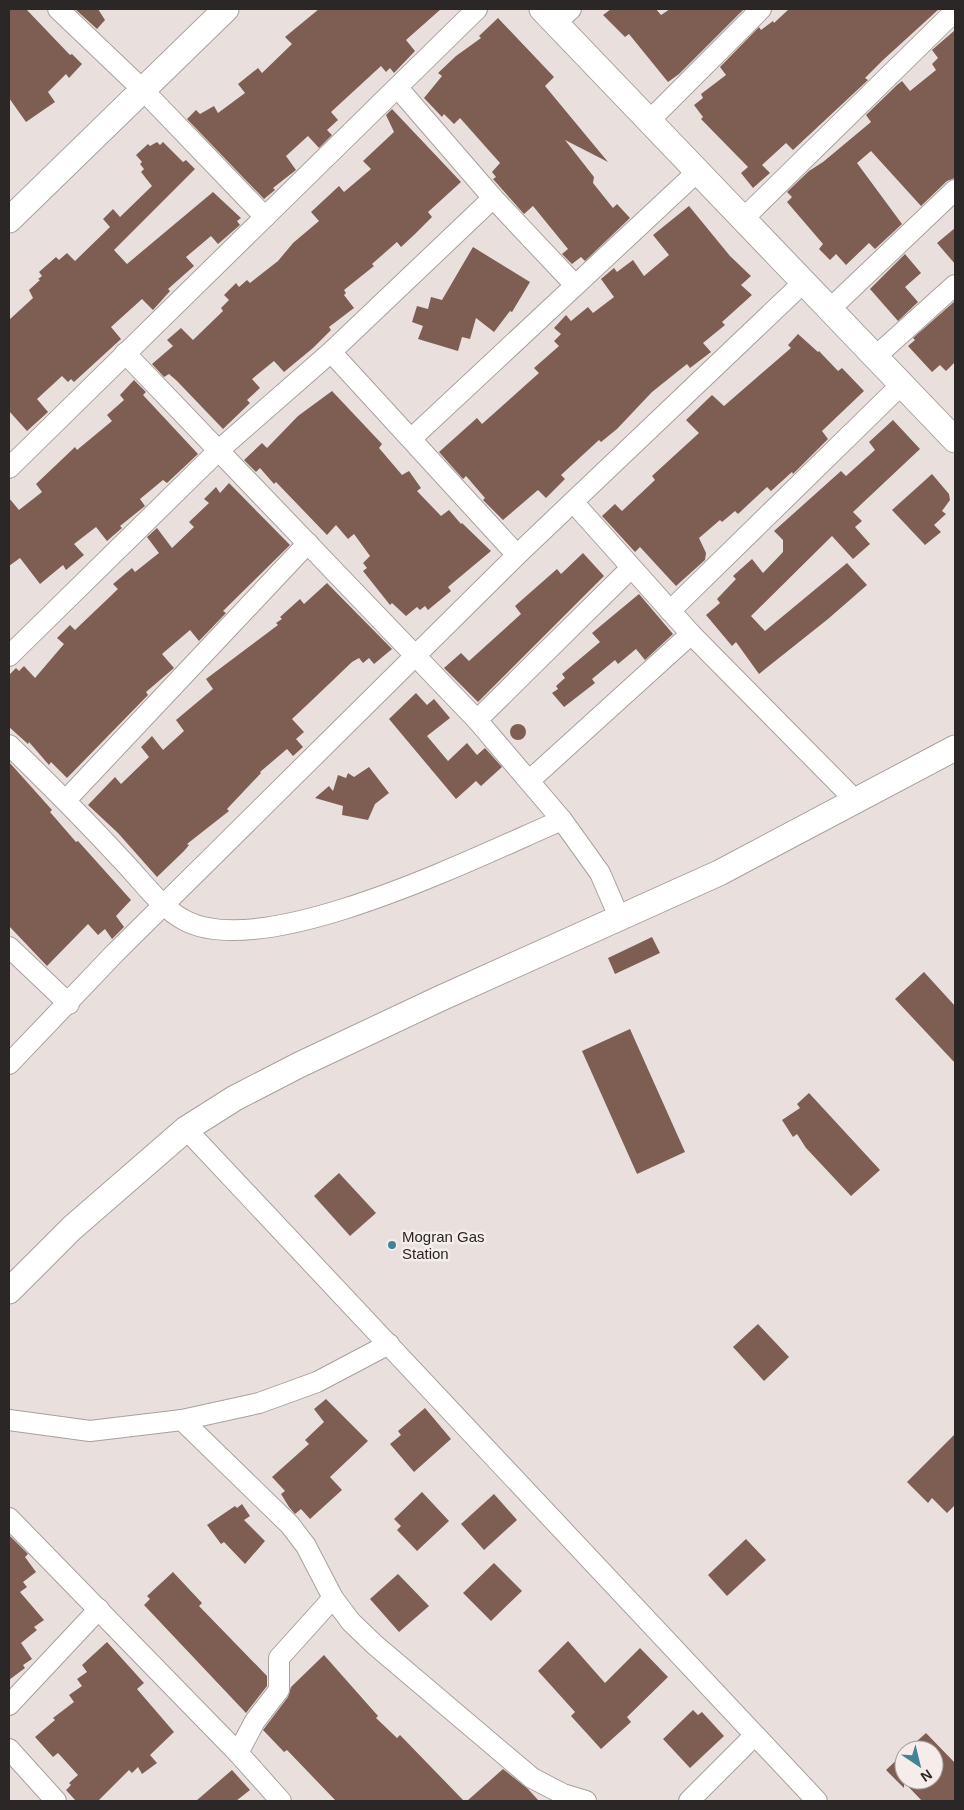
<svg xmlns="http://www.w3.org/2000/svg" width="964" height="1810" viewBox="0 0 964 1810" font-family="Arial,sans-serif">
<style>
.building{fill:#7e5e53}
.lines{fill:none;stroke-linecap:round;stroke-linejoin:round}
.minor-casing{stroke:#a8a09d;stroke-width:22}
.tertiary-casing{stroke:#a8a09d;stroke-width:27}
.minor{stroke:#fff;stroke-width:20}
.tertiary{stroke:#fff;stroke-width:25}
.poi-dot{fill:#428396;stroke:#f6edeb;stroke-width:2}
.labels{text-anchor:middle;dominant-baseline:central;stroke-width:5;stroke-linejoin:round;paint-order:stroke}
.poi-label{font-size:15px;fill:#2b2726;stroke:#f6edeb;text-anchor:start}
</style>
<rect width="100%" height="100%" fill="#e9e0de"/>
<!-- building -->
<g class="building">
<polygon points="9,9 26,9 70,55 72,54 82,64 69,78 66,74 48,92 55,102 26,122 9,98"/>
<polygon points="75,9 98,9 105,20 97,29"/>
<polygon points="319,9 441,9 406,40 415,51 394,73 390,68 386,72 381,66 331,112 338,120 327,130 332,135 319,148 308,136 286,156 296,170 273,188 275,190 264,199 187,119 196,110 200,114 214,106 218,113 245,93 238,84 258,68 262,73 292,44 285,37"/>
<polygon points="611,9 656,9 661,15 670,9 744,9 679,74 668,82 629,34 625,37 603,15"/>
<polygon points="789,9 939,9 883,60 865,78 868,80 793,150 786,143 762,165 770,173 753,188 741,173 748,167 701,119 703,117 694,105 703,98 701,94 726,75 720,67 759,27 761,30 773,21 774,23"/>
<polygon points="498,18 554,77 545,86 608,162 565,140 594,177 593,183 613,208 617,204 630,218 585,261 581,257 572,264 562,254 568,249 533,206 524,214 493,179 496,177 492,172 500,163 460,118 454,124 444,114 442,117 424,98 442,76 438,73 456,56 481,38 479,36"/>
<polygon points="955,30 955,178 947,181 921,206 871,151 857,163 902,224 875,249 869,243 846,265 836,254 830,260 819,249 823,244 787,202 792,197 787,192 809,171 823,162 871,122 866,115 897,85 902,81 910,91 936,70 932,64 938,58 932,50"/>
<polygon points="392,109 461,182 428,212 432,217 414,235 401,247 397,242 372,264 374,266 344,290 346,293 344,295 354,308 329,327 331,330 313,348 284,372 274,361 252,379 260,388 247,400 250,403 223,429 177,381 169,374 164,377 152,364 173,346 167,340 181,328 193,340 223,311 221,308 229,300 224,295 236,283 239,287 247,280 250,283 278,261 293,243 319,221 311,212 339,186 344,192 371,169 363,161 394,132 386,115"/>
<polygon points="157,142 160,145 163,142 183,162 186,160 195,169 114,250 127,264 213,192 241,218 237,221 240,225 218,244 211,236 186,257 194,266 168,289 170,291 153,310 142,299 111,327 121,339 74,382 71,379 68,382 62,376 37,399 48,412 27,431 9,411 9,320 33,298 29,290 40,280 38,279 42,276 39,272 56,257 59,260 67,253 75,261 110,227 103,219 113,209 120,217 152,186 141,172 144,169 140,164 142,162 136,155 148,144 150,146"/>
<polygon points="689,206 730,256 751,276 741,285 752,295 722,322 725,325 703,343 711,352 690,368 687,364 652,392 617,429 601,442 599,440 561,475 565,479 546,498 538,490 503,520 483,500 485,498 466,476 463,479 439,452 477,418 482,424 539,373 534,368 559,346 554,341 561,334 554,328 566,315 571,321 588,307 593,313 614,297 601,279 614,268 617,272 633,260 644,276 669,255 653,235"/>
<polygon points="955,228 955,264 937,243"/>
<polygon points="473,247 530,282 512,312 510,311 494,332 476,318 470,339 462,337 458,351 418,339 423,326 412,322 417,306 428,309 431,297 442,300"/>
<polygon points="905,254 921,273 905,287 918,302 898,321 870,289"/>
<polygon points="955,301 955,362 946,371 940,365 932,372 908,346 915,340 913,338"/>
<polygon points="798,334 818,352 819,351 838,371 842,368 864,391 822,431 828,439 793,474 792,472 771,491 767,487 738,514 735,511 722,522 720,520 699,538 706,553 705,560 676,586 640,547 635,552 602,516 615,504 622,511 655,480 652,476 699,433 686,420 712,395 724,406 791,348 788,345"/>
<polygon points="134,380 146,392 143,395 198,454 167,483 163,480 140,499 145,506 120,526 122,528 107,541 96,527 74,544 84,555 66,570 63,565 40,584 20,558 9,566 9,498 19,510 42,492 36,484 75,447 77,450 112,421 107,415 124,400 120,395"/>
<polygon points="332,391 382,444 379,448 402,475 409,471 421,488 417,491 441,516 449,510 461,524 462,523 491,551 448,587 451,591 428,610 425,606 420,610 417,607 406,616 392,603 390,605 363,571 367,568 363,563 370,556 354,534 348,539 336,525 327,535 276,482 274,484 260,468 256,472 244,460 262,443 267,448 298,416"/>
<polygon points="893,420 920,449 853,512 862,521 855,527 870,544 853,559 832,536 751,616 765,631 847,563 867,585 828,619 759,674 736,642 732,646 706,615 720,603 717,599 736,579 733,576 752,559 763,573 783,552 783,540 774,531 841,471 846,476 875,450 869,442"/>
<polygon points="932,474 949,494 950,500 942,511 946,514 934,525 941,532 925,545 892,510"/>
<polygon points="229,483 290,545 223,611 226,613 199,641 190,630 162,654 174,668 146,692 148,695 67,778 51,762 49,765 29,742 28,744 9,727 9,675 16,668 19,671 24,666 35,678 64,644 57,638 70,625 75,630 118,589 113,584 132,568 135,572 159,553 147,537 157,528 172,548 194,527 189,522 209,503 204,499 216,487 220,493"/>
<polygon points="583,553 604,576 478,702 444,668 461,653 469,661 521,614 515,606 557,569 561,574"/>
<polygon points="327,583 392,649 374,664 369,658 363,663 359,658 352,662 308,704 292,719 304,732 296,739 303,747 293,756 287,749 260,772 261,773 227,809 229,811 187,844 189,845 184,851 157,877 118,833 88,805 115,777 121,784 149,757 141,747 152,736 163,750 184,731 176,720 213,689 206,679 278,625 276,623 282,619 280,617 300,599 304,604"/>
<polygon points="639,594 673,634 645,660 636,649 618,664 615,660 592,679 595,683 564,707 552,693 558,689 556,686 565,678 562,674 600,642 592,633"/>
<polygon points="416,693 427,705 434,699 450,718 427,736 448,761 467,743 477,755 485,748 502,767 481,786 476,781 456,799 389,719"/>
<circle cx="518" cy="732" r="8"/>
<polygon points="9,762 52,810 50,812 76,842 78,841 131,900 116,916 124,927 112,939 105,929 98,935 88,924 47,966 9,926"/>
<polygon points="369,767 389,793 375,804 368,820 342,815 343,806 315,798 329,786 333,791 338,775 346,778 348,773 354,777"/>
<polygon points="652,937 660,953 615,974 608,958"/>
<polygon points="924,972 955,1006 955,1063 895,999"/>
<polygon points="630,1029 685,1152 637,1174 582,1051"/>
<polygon points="809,1093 880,1170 851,1196 806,1148 797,1134 793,1137 782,1120 800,1108 797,1104"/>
<polygon points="339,1173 376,1213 350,1236 314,1196"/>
<polygon points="758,1324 789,1357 764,1381 733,1347"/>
<polygon points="326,1399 368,1441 330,1477 342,1490 310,1519 301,1509 295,1514 289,1507 281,1494 285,1491 272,1477 309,1444 305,1440 324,1422 314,1409"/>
<polygon points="425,1408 451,1439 414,1472 390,1444 401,1435 398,1431"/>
<polygon points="955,1434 955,1505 947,1513 932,1498 928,1503 907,1482"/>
<polygon points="422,1492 449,1521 417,1551 397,1530 401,1526 394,1519"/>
<polygon points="494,1494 517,1520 484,1550 461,1524"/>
<polygon points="242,1504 250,1516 244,1520 265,1541 245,1564 224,1542 221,1544 207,1525 235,1506 237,1508"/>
<polygon points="9,1535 28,1554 25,1557 36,1572 23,1582 27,1587 20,1592 44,1620 34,1627 37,1630 21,1643 32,1659 23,1665 25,1668 9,1680"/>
<polygon points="746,1539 766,1560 727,1596 708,1575"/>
<polygon points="494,1563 522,1591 491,1621 463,1593"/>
<polygon points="173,1572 202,1603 199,1606 267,1676 267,1686 246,1713 144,1605 150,1599 147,1596"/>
<polygon points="398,1574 429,1606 399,1632 370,1599"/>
<polygon points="568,1641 605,1683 640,1648 668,1677 627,1717 631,1722 601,1749 571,1716 575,1712 538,1671"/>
<polygon points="107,1642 144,1683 137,1689 174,1732 150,1755 157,1763 142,1774 138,1767 132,1773 129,1770 98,1801 76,1801 66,1790 71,1785 69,1783 78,1775 58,1753 53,1757 35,1737 55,1720 53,1718 74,1702 69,1695 82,1686 77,1679 87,1672 82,1665"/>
<polygon points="324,1655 378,1716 376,1718 397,1738 400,1735 464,1801 336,1801 287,1750 284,1752 263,1730 288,1697 291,1687"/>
<polygon points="693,1710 698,1715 702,1712 724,1736 690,1768 663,1739"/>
<polygon points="926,1733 955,1763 955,1801 922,1801 904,1782 904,1788 886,1770 904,1753 904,1780 934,1780 934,1750 907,1750"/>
<polygon points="503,1769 528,1789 539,1801 467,1801"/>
<polygon points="232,1770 250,1790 236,1801 196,1801"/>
</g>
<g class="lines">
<!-- minor casing -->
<g class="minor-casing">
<g id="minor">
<polyline points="58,9 142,89 265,217"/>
<polyline points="556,23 571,9"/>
<polyline points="398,88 493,198 575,285"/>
<polyline points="650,120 761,9"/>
<polyline points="744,218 955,11"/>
<polyline points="831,308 955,190"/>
<polyline points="331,352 517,555"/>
<polyline points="125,353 477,720 562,820 600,873 619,917"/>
<polyline points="875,357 955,285"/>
<polyline points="412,438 698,171"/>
<polyline points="9,468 477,9"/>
<polyline points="574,503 691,634 855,800"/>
<polyline points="670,611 902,384"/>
<polyline points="9,656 219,450 331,352 493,198"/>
<polyline points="477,720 631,568"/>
<path d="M9,745C47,782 84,819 120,858C140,878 160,908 186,921C267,962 480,855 562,820"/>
<polyline points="530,780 691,634"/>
<polyline points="66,800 308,543"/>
<polyline points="9,947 69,1004"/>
<polyline points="9,1064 115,953 517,555 805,281"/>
<polyline points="186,1129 817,1801"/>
<polyline points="9,1420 90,1431 182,1420 259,1403 317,1382 389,1344"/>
<polyline points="182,1420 290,1525 306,1546 333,1598 351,1622 375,1645 532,1778 563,1794 586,1801"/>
<polyline points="9,1518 238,1753 281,1801"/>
<polyline points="9,1705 99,1609"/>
<polyline points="9,1749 56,1801"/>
<polyline points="238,1753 255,1721 279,1690 279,1658 333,1598"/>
<polyline points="689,1801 754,1736"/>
</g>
</g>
<!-- tertiary casing -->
<g class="tertiary-casing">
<g id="tertiary">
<polyline points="542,9 955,440"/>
<polyline points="9,220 226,9"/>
<polyline points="9,1291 72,1228 186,1129 235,1098 299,1065 439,999 719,873 955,748"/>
</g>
</g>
<!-- minor -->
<use href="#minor" class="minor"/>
<!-- tertiary -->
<use href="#tertiary" class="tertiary"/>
</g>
<!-- markers -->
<circle class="poi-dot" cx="392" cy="1245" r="5"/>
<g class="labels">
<!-- poi labels -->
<g class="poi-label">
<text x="402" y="1236">Mogran Gas<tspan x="402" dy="17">Station</tspan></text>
</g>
</g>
<!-- border -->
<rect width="964" height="1810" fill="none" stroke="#2b2726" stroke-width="20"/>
<!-- north arrow -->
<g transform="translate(919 1765) rotate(145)"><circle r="24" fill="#f6edeb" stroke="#a59e9c"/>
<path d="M0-4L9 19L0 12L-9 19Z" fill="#428396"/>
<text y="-8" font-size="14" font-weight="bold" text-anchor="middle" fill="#2b2726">N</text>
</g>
</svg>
